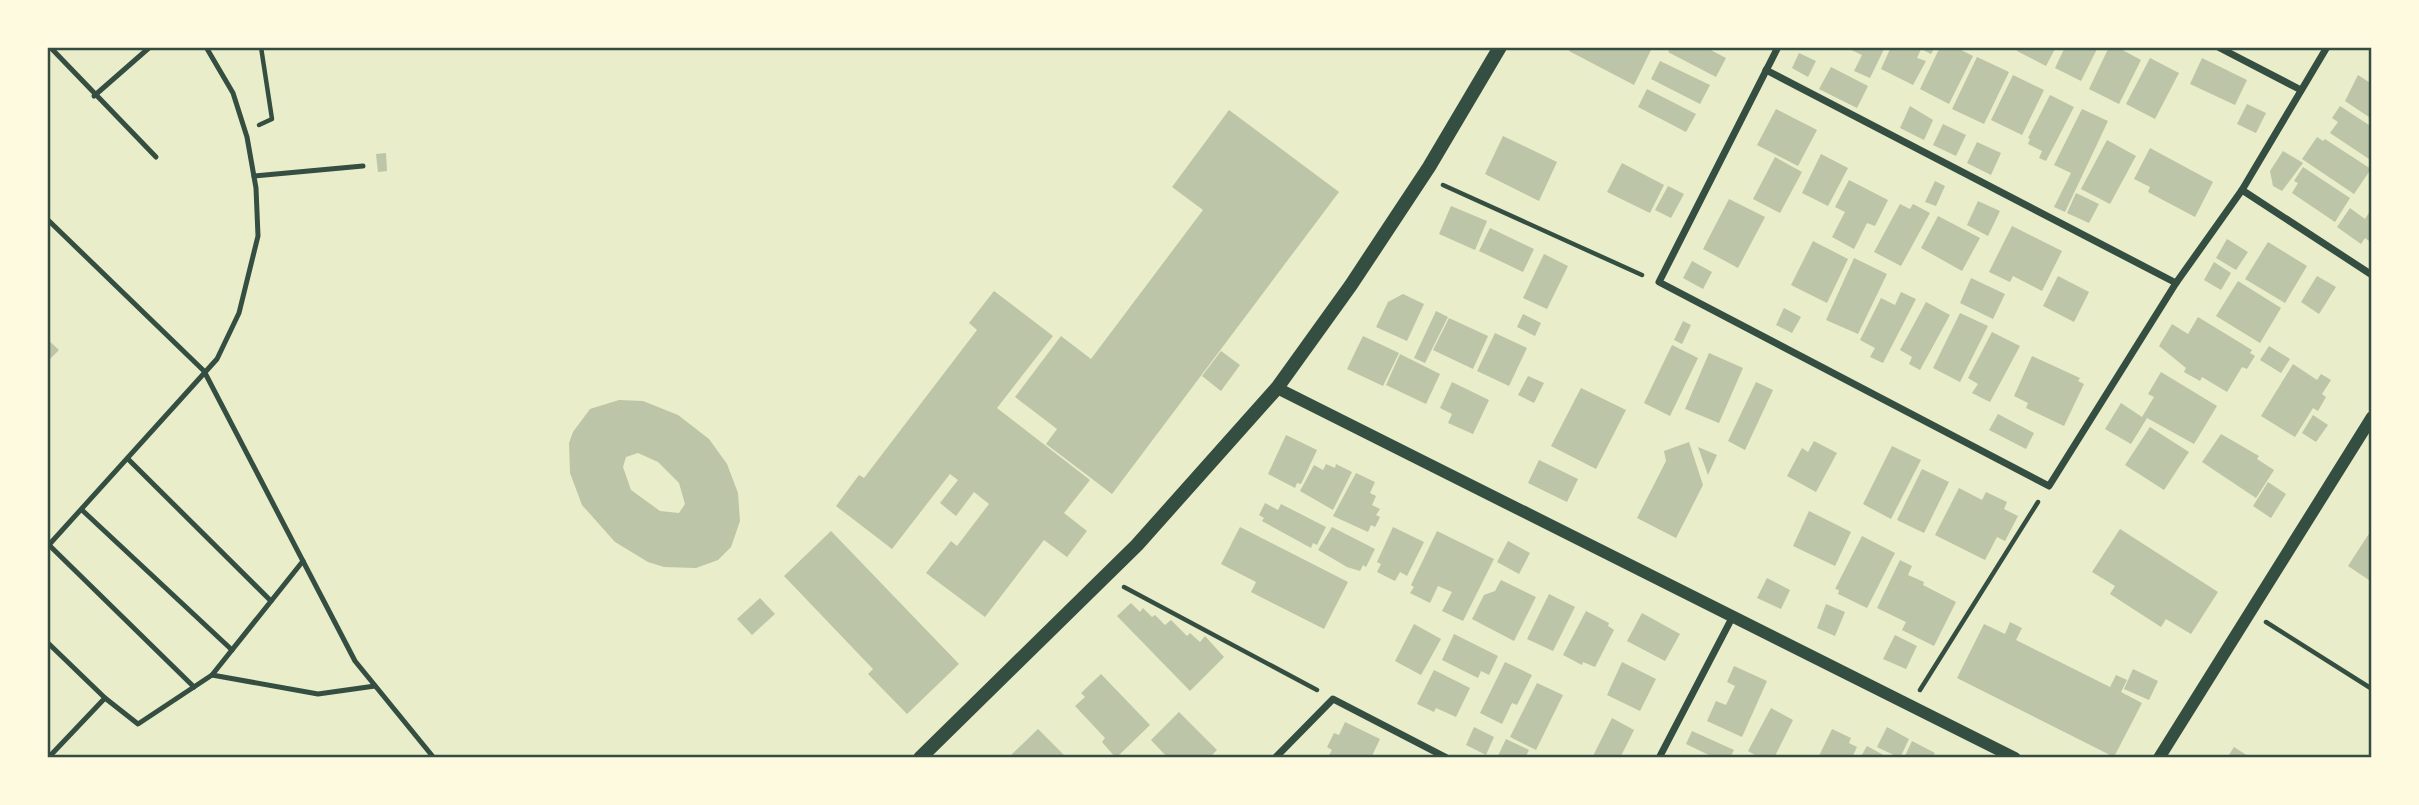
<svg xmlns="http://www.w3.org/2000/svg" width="2419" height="805" viewBox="0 0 2419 805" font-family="'Source Serif 4',serif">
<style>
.building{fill:#bcc5a7;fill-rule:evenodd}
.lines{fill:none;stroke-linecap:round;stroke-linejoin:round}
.path{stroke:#344e41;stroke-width:4.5}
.service{stroke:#344e41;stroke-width:5}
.minor{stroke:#344e41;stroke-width:7}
.tertiary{stroke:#344e41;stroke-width:12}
.secondary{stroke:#344e41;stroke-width:14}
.neatline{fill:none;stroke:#344e41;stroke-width:2.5}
</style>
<rect width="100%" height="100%" fill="#e9edc9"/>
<!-- building -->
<g class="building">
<polygon points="1571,47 1646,47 1651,50 1634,85 1569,51"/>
<polygon points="1671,47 1705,47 1726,58 1716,77 1668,52"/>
<polygon points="1845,47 1885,47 1870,78 1854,71 1862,55"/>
<polygon points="1891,47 1935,47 1931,54 1921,49 1917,58 1926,61 1913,85 1881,69"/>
<polygon points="1940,47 1955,47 1973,56 1949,104 1920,89"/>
<polygon points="2019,47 2056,47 2046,66 2017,51"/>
<polygon points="2065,47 2098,47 2081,81 2055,68"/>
<polygon points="2109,47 2117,47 2141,60 2119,104 2089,89"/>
<polygon points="1799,53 1816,61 1808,77 1792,68"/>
<polygon points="1977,57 2009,72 1984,124 1952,109"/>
<polygon points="2150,58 2179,73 2155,119 2126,104"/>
<polygon points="2202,58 2247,80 2235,105 2190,84"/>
<polygon points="1660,61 1710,85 1700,104 1651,79"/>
<polygon points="1831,67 1868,86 1857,108 1819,89"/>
<polygon points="2013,75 2044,90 2022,135 1991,120"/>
<polygon points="2358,75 2372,84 2372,119 2345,101"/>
<polygon points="1647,89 1696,114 1686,132 1638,107"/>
<polygon points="2050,95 2074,107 2046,161 2039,158 2042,151 2028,144 2030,139 2028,138"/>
<polygon points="2247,104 2266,113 2256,133 2237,124"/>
<polygon points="1910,106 1933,120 1924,140 1900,128"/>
<polygon points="2340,106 2372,127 2372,161 2330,133 2338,122 2332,118"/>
<polygon points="1776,109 1817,130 1798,166 1757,145"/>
<polygon points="2082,109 2108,121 2065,212 2054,207 2071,173 2054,165"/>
<polygon points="1229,110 1339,192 1112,494 1046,444 1057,429 1015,397 1061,336 1091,359 1203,210 1172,187"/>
<polygon points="1943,124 1966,135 1956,156 1933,145"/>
<polygon points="1503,136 1557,162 1539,201 1485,174"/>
<polygon points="2317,137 2323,141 2325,139 2371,169 2354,194 2302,159"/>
<polygon points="2107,140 2136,156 2110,204 2081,189"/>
<polygon points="1977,142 2001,153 1991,175 1967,163"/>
<polygon points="2150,148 2213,182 2195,217 2148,192 2150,187 2134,179"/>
<polygon points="2283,151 2303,163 2282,191 2273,186 2270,171"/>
<polygon points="386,153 387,171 378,172 376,154"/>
<polygon points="1821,154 1848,168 1828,206 1802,193"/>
<polygon points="1775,157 1802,172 1780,213 1753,199"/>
<polygon points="1622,163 1664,185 1650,213 1607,192"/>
<polygon points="2303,167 2350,198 2335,222 2292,193 2298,183 2294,181"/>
<polygon points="1849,180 1888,200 1875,226 1867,223 1854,249 1832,237 1845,212 1835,207"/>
<polygon points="1935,181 1945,186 1936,206 1925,202"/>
<polygon points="1668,186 1684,194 1671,218 1655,210"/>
<polygon points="2076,193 2099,204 2089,223 2067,213"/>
<polygon points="1729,199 1765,217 1738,268 1703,249"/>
<polygon points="1978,201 2000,211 1988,236 1967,225"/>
<polygon points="1900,204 1910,209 1913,204 1930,213 1901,266 1874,252"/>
<polygon points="1451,206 1487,221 1475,250 1439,234"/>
<polygon points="2350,208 2365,219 2372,208 2372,243 2365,238 2361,244 2337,227"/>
<polygon points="1938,216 1980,238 1962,271 1921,248"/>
<polygon points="2012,226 2062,251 2042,291 2013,276 2010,282 1989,272"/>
<polygon points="1490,228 1534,249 1523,272 1479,251"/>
<polygon points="2227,239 2248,252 2236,270 2216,258"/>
<polygon points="1813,241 1848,259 1827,303 1791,285"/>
<polygon points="2268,242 2307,266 2285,303 2245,279"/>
<polygon points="1544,254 1568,266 1547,309 1523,298"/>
<polygon points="1854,258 1887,274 1858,334 1826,320"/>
<polygon points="1692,261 1712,272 1703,289 1683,278"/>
<polygon points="2214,262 2231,273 2221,290 2204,280"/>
<polygon points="2058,276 2089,292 2074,322 2043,306"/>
<polygon points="2317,276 2336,287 2319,314 2301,302"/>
<polygon points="1971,278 2005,294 1993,319 1960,303"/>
<polygon points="2238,281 2281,308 2260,343 2216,316"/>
<polygon points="994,291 1053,336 997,408 1090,480 1064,513 1087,531 1067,557 1044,540 985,617 926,573 951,541 957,546 989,504 974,492 956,516 940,503 958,480 950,474 892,549 836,506 859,475 864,478 977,330 969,323"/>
<polygon points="1901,292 1916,299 1883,363 1870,357 1875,348 1860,340 1881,298 1895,305"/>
<polygon points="1403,294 1424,304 1407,341 1376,327 1388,302"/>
<polygon points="1926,302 1950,315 1920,370 1909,364 1912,357 1900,350"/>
<polygon points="1784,308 1801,317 1792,333 1776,325"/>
<polygon points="1436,311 1448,317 1425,363 1414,358"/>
<polygon points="1960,313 1988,326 1960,382 1933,368"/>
<polygon points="1523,314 1541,323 1535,336 1517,327"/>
<polygon points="2198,317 2252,350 2250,353 2255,356 2247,369 2242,367 2227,392 2202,377 2200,381 2184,372 2186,368 2159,346 2172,324 2188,334"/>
<polygon points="1449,318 1488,336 1473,369 1433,350"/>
<polygon points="1683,321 1691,325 1682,344 1674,340"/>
<polygon points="1992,332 2020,346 1990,402 1972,393 1978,384 1968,378"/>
<polygon points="1495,333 1527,348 1509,386 1477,371"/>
<polygon points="1363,336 1399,353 1383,386 1347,369"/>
<polygon points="47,339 59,350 47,362"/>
<polygon points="1672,345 1698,358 1670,416 1644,403"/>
<polygon points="2269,346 2290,359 2281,373 2260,360"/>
<polygon points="1221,351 1240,365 1221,391 1202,376"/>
<polygon points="1709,353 1743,368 1719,423 1685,409"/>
<polygon points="1400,354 1440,374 1426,404 1386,385"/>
<polygon points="2032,356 2080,378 2078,381 2084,384 2064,426 2026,408 2028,403 2014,396"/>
<polygon points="2293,364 2317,380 2321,374 2331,380 2322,394 2326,397 2318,411 2313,408 2295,437 2261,416"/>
<polygon points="2161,372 2217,406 2194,444 2147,418 2131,444 2105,429 2121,403 2142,417 2154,397 2148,394"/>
<polygon points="1528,376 1544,383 1534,403 1518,395"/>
<polygon points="1452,382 1489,400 1473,434 1448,423 1452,414 1440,408"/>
<polygon points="1756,382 1773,390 1745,450 1728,441"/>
<polygon points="1581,388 1626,410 1596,469 1551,446"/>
<path d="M619,400L643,401L678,415L709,439L727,464L738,493L740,521L731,547L718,560L696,568L664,567L648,562L615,542L582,505L570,473L569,443L573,432L590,409ZM638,453L658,462L679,483L685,504L679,513L660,511L631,490L623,467L626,457Z"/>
<polygon points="1998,414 2034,433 2026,449 1989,430"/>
<polygon points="2313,415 2328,425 2316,442 2302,433"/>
<polygon points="2150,427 2189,452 2164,490 2125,465"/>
<polygon points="2221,434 2259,456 2257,459 2274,470 2256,498 2202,462"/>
<polygon points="1286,435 1317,450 1301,484 1297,483 1295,488 1268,474"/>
<polygon points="1814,441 1837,453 1816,492 1787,476 1802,448 1808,452"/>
<polygon points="1689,442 1703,485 1676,538 1637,518 1666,461 1664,451"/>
<polygon points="1892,446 1921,460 1891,519 1863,504"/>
<polygon points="1698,447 1717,455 1708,475"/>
<polygon points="1539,460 1578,479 1567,502 1528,483"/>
<polygon points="1326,464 1335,468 1336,464 1352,472 1333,510 1300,491 1314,465 1323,470"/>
<polygon points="1922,469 1949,482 1924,533 1897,520"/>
<polygon points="1356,473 1375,482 1370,493 1376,496 1372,505 1380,509 1376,515 1380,517 1375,527 1371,525 1368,532 1333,516"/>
<polygon points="2268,482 2286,494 2271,518 2253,506"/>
<polygon points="1959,488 1982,500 1986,492 2007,502 2004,509 2018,516 2005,541 1997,537 1985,560 1935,535"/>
<polygon points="1265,503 1278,510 1281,504 1326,527 1317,545 1313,543 1311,548 1262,521 1264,518 1259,515"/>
<polygon points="1809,511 1851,532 1835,566 1793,546"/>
<polygon points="1240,527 1348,582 1324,629 1251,592 1256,582 1221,564"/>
<polygon points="1332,527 1375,549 1366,567 1363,565 1360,571 1347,567 1318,550"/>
<polygon points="1393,527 1424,542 1407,576 1400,572 1395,581 1377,572 1381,564 1377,562"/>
<polygon points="2120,529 2218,592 2191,634 2166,619 2161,627 2110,594 2115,586 2092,572"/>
<polygon points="2372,529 2372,582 2348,566"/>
<polygon points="831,531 959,664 907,714 868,674 873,669 784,576"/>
<polygon points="1437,531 1494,559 1463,621 1442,611 1452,592 1438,586 1430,603 1410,593 1414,587 1411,585"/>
<polygon points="1862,536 1895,553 1867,608 1838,594 1839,590 1835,589"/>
<polygon points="1508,541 1530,553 1519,574 1497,562"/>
<polygon points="1900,560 1912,566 1908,575 1924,582 1923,585 1956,602 1934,646 1902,630 1906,622 1877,608"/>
<polygon points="1767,578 1790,590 1781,609 1757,598"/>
<polygon points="1501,580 1536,597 1514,641 1472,619 1484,595 1495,591"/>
<polygon points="1549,594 1575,607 1553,651 1527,639"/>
<polygon points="760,598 775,614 752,635 737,619"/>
<polygon points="1131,603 1140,612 1143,608 1152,617 1155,615 1165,625 1171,620 1187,636 1190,633 1200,642 1205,636 1224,657 1190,691 1117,616"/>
<polygon points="1826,604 1845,612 1835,636 1817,628"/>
<polygon points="1586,611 1609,623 1608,626 1614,630 1595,667 1583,662 1582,665 1563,655"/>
<polygon points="1642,613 1680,634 1665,661 1627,641"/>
<polygon points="2010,622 2022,628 2016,640 2110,687 2116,675 2127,680 2121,692 2142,703 2114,757 1957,678 1984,624 2005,634"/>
<polygon points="1414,624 1441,639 1421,675 1395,661"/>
<polygon points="1454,634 1498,656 1489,675 1481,671 1478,678 1442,660"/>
<polygon points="1895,635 1917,646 1906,669 1883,659"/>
<polygon points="1505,662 1532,675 1517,705 1512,703 1502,724 1480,713"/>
<polygon points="1622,662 1656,679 1640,711 1607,695"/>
<polygon points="1734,666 1767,681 1742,737 1707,721 1716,701 1726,705 1735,686 1727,682"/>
<polygon points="2133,669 2158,681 2149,700 2124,689"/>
<polygon points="1434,670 1470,688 1456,717 1436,708 1434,712 1417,704"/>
<polygon points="1101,674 1150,725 1116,758 1102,742 1105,738 1075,706 1085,697 1081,693"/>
<polygon points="1537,683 1563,695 1536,750 1510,737"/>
<polygon points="1771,708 1793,720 1774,758 1760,758 1748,751"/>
<polygon points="1179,712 1217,750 1209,758 1168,758 1151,740"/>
<polygon points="1612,718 1634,730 1620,758 1592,758"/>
<polygon points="1345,722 1380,739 1371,758 1329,755 1332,750 1327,747 1334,733 1339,735"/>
<polygon points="1474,727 1494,737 1486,755 1466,745"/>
<polygon points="1887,727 1909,739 1900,758 1877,747"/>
<polygon points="1038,729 1067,758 1008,758"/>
<polygon points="1832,729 1851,738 1849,743 1857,747 1852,758 1818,758"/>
<polygon points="1692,731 1734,750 1730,758 1715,758 1686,744"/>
<polygon points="1506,739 1529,750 1525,758 1497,758"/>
<polygon points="1912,741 1935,753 1932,758 1904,758"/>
<polygon points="1867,746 1889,758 1860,758"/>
<polygon points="2234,747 2251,758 2227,758"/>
</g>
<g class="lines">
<!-- path -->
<g class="path">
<polyline points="259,125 272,119 261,47"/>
<polyline points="1443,185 1642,275"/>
<polyline points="1124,587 1317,690"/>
<polyline points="2266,622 2372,689"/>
<polyline points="1920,690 2038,502"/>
</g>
<!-- service -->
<g class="service">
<polyline points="50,47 156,157"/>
<polyline points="94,96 150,47"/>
<polyline points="254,176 363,166"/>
<polyline points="47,219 204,371 355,661 434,758"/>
<polyline points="128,459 271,601"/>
<polyline points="82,510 232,650"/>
<polyline points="49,545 194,687"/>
<polyline points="47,547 217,359 239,313 258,236 256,188 247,137 233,93 206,47"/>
<polyline points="47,642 105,698 48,758"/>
<polyline points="212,675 303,561"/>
<polyline points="105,698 138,724 212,675 318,694 375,686"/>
</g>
<!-- minor -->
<g class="minor">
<polyline points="1778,47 1659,282 2049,486 2176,283 2242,190 2327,47"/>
<polyline points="2218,47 2301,90"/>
<polyline points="1766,70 2176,283"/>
<polyline points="2242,190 2372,275"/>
<polyline points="1275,758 1333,699 1447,758"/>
<polyline points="1659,758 1733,616"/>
</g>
<!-- tertiary -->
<g class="tertiary">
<polyline points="1277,388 2015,758"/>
<polyline points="2159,758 2372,417"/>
</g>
<!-- secondary -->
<polyline class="secondary" points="920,758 1137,545 1277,388 1351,285 1429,167 1500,47"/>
</g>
<!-- border -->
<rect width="2419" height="805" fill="none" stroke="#fefae0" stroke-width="98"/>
<rect x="49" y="49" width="2321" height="707" class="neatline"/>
</svg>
